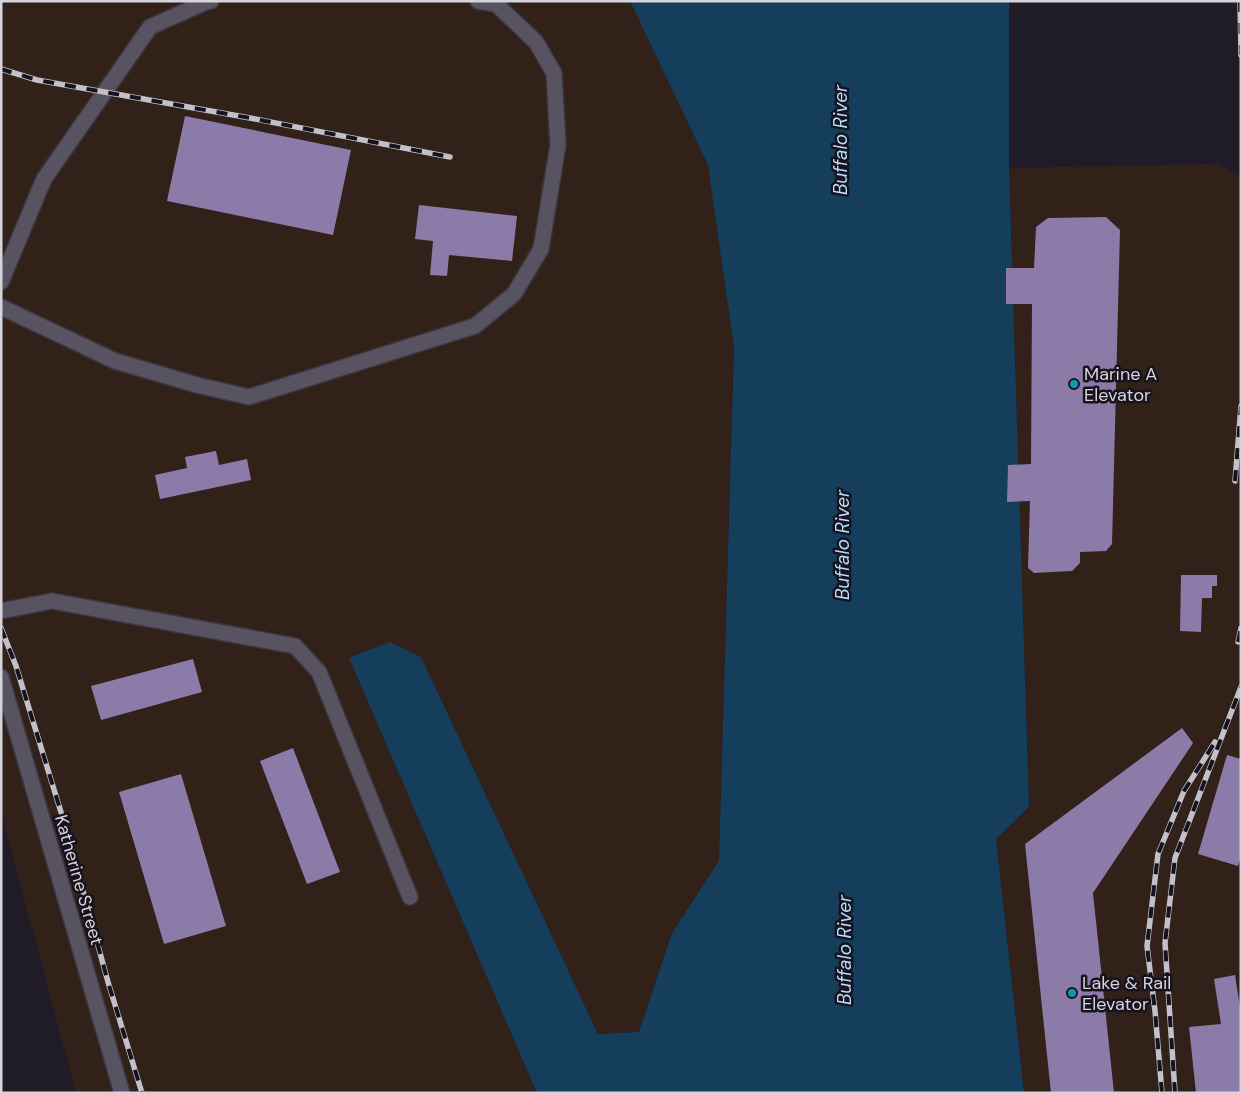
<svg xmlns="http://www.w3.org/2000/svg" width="1242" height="1094" viewBox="0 0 1242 1094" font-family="'DM Sans',sans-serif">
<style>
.industrial{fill:#322119}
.water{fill:#153e5d}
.building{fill:#8c7ba8}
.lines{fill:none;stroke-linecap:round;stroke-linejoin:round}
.minor-casing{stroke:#3b3741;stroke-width:18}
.minor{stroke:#585361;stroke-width:15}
.rail-casing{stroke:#c3c0c9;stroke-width:5.5}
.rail{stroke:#17131e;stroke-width:4;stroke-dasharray:11;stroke-linecap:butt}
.culture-dot{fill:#0f9aa8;stroke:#17131e;stroke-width:2}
.labels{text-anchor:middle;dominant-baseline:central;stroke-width:5;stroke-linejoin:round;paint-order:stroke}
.poi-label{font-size:18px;fill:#d6d3db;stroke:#17131e;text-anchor:start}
.street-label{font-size:18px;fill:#d6d3db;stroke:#17131e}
.water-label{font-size:19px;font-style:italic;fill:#b7ddfd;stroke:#17131e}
</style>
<rect width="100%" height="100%" fill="#201c27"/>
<!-- industrial -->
<g class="industrial">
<polygon points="1,1 630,1 708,165 734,347 719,862 672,933 640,1032 598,1034 421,657 349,658 537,1093 76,1093 1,812"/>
<polygon points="1217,164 1241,176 1241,1093 1024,1093 996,839 1029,807 1009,168"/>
</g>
<!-- water -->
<polygon class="water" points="630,1 1009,1 1009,168 1029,807 996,839 1024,1093 537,1093 349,658 390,642 421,657 598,1034 639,1032 672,933 719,861 734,347 708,165"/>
<!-- building -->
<g class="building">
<polygon points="185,116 351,150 333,235 167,201"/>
<polygon points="419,205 517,216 512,261 449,255 447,276 430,275 433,241 415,239"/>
<polygon points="1106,217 1120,230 1112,544 1106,551 1080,552 1080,563 1072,571 1034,573 1028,568 1030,501 1007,502 1008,465 1031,464 1032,304 1006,304 1006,268 1034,268 1036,227 1048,218"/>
<polygon points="216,451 219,465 247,459 251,480 160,499 155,475 187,468 185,457"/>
<polygon points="1181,575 1217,575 1217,586 1212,586 1212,598 1202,598 1201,632 1180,631"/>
<polygon points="193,659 202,692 101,720 91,686"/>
<polygon points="1182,728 1193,743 1093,893 1114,1093 1051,1093 1025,844"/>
<polygon points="293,748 340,872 307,884 260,761"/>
<polygon points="1227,755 1241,759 1241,856 1238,866 1198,854"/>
<polygon points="181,774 226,926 164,944 119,792"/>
<polygon points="1235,975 1241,1013 1241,1093 1196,1093 1189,1027 1221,1024 1214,979"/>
</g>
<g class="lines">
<!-- minor casing -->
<g class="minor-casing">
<g id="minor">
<polyline points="1,282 44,179 150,27 206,2 211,1"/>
<polyline points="1,307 115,361 197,385 249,397 475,326 514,294 541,249 558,145 554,73 536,42 496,4 478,1"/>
<polyline points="1,611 52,601 295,646 319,672 410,897"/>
<polyline points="1,677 122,1093"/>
</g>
</g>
<!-- minor -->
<use href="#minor" class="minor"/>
<!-- rail casing -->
<g class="rail-casing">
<g id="rail">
<polyline points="1240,1 1241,55"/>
<polyline points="1,69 37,80 250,118 450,157"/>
<polyline points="1235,481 1241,406"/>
<polyline points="1,628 16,666 64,822 108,982 142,1093"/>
<polyline points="1238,642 1241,628"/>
<polyline points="1162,1093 1155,1011 1147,946 1158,854 1184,791 1215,742"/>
<polyline points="1175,1093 1165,943 1175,858 1241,687"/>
</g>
</g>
<!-- rail -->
<use href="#rail" class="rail"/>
</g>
<!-- markers -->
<g class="culture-dot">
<circle cx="1074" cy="384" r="5"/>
<circle cx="1072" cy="993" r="5"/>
</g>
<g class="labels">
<!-- poi labels -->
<g class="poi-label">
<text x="1084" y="374">Marine A<tspan x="1084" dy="21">Elevator</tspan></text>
<text x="1082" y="983">Lake &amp; Rail<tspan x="1082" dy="21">Elevator</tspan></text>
</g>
<!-- street labels -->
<g class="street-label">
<text transform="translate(79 880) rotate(74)">Katherine Street</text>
</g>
<!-- water labels -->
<g class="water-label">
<text transform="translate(840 140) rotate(-90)">Buffalo River</text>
<text transform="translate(842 545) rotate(-90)">Buffalo River</text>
<text transform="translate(844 950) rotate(-90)">Buffalo River</text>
</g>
</g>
<!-- border -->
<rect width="1242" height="1094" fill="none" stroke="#d6d3db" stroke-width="5"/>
</svg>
